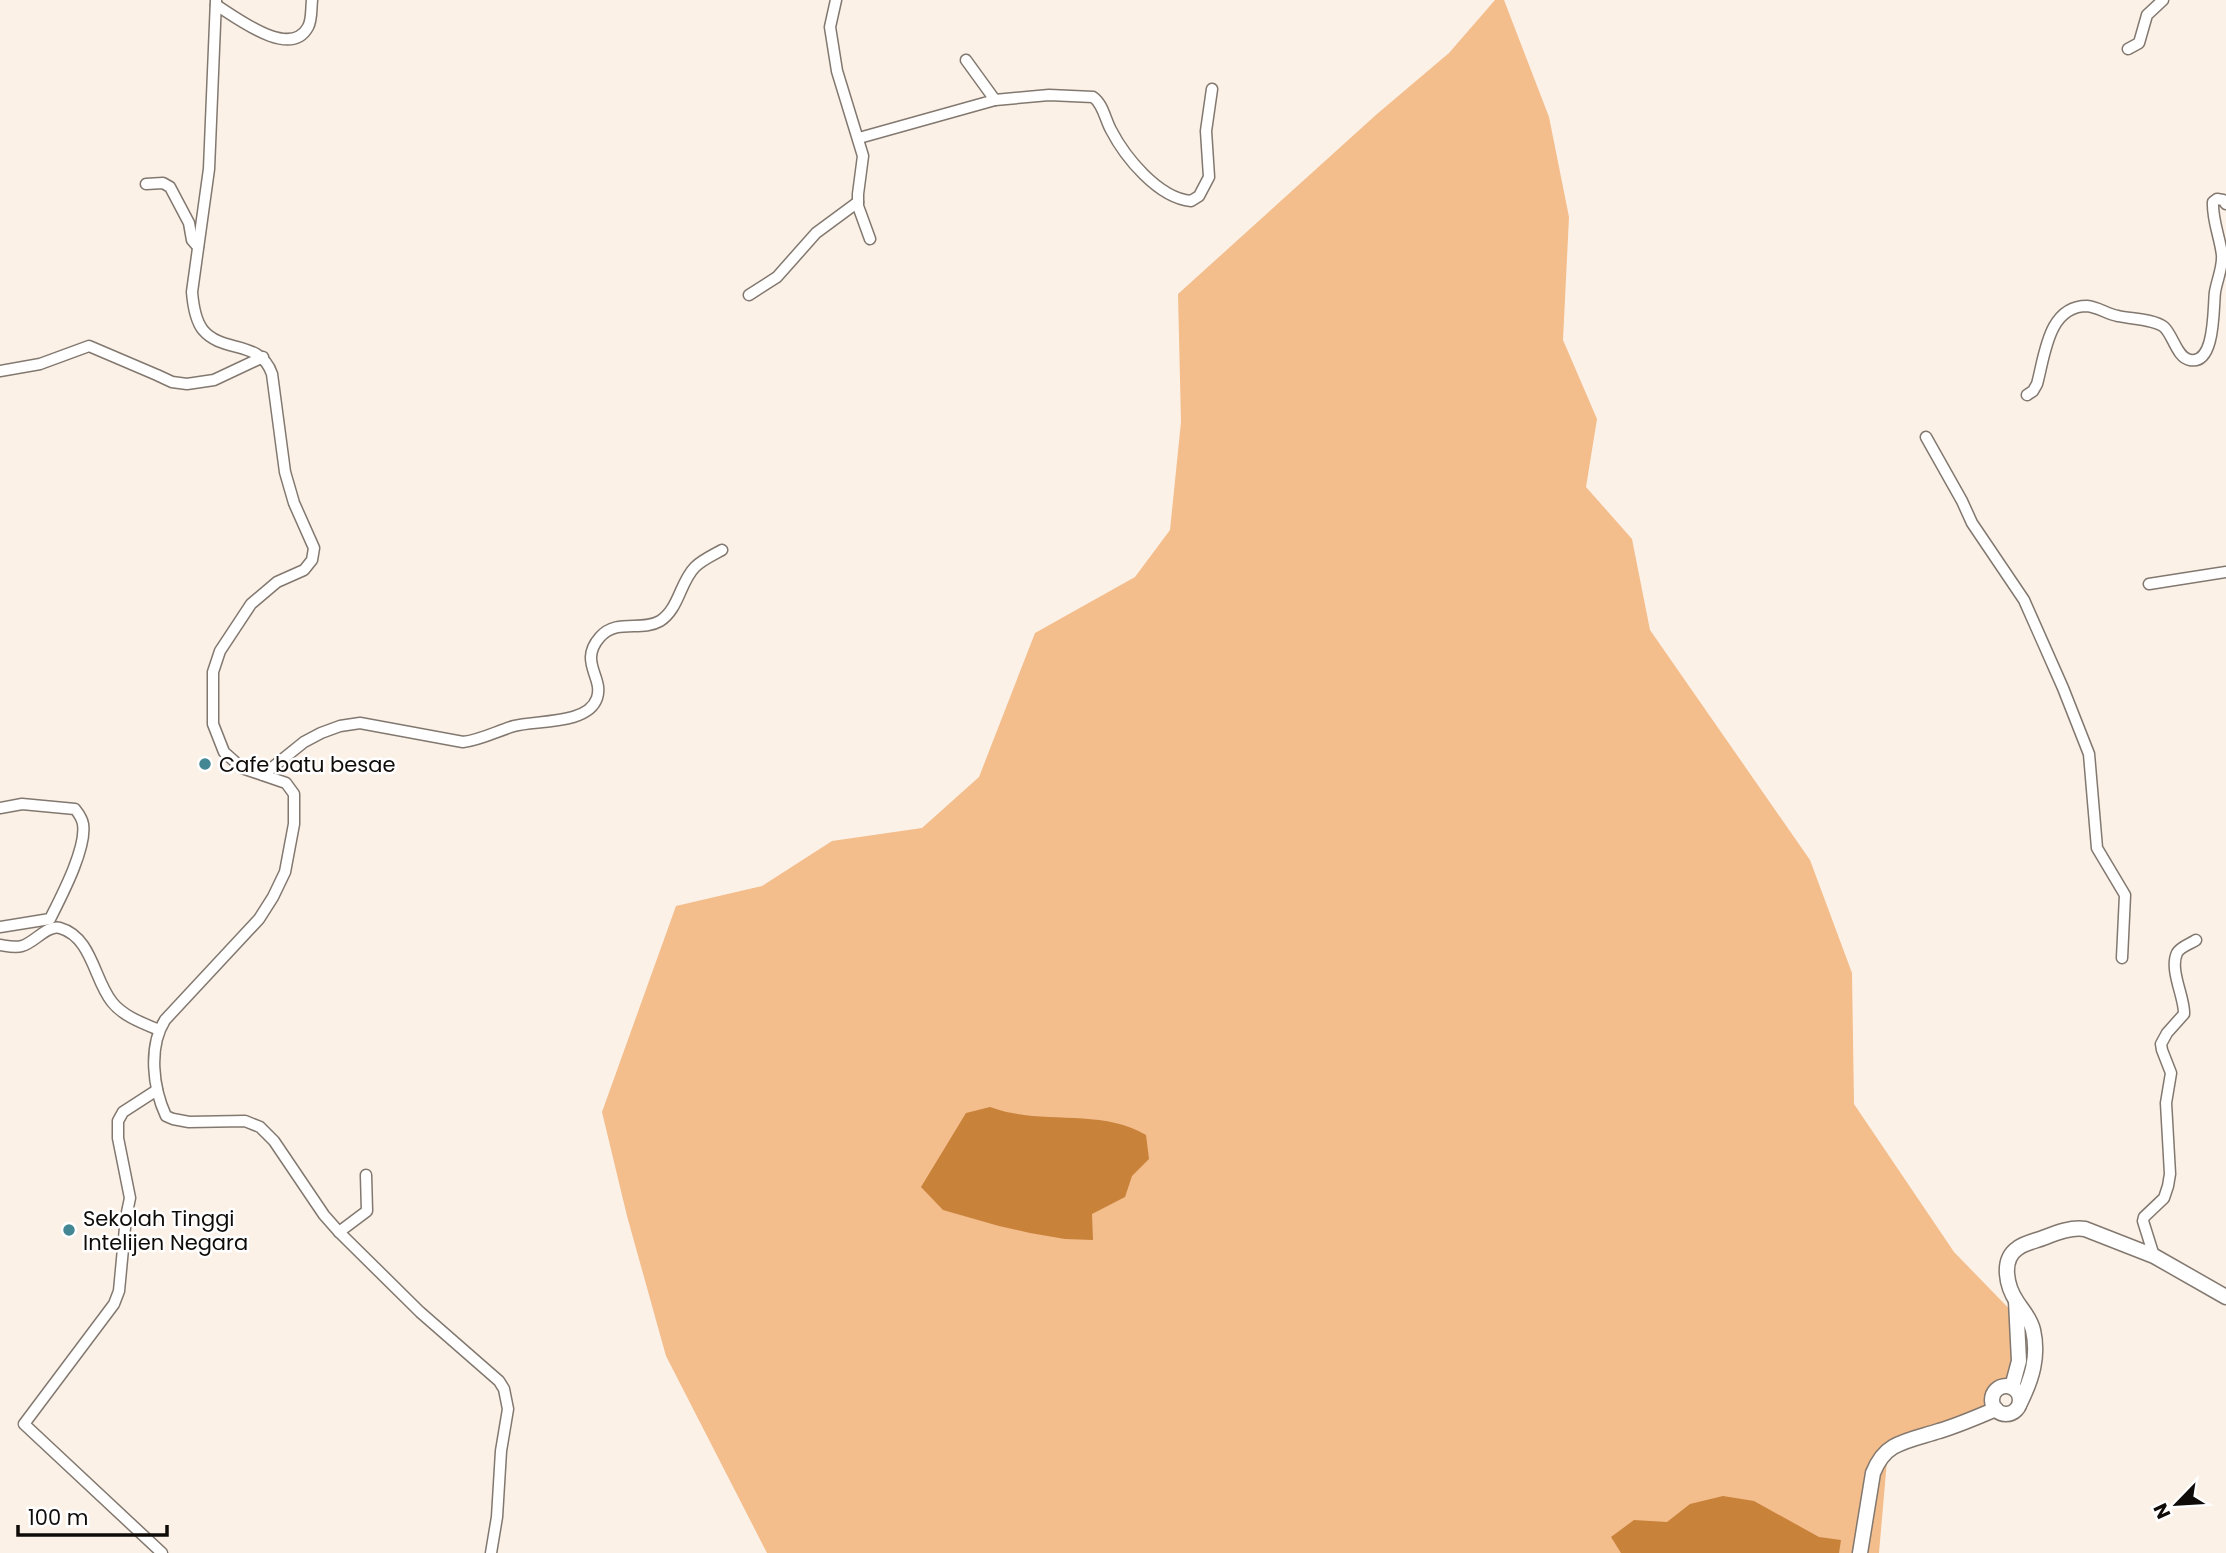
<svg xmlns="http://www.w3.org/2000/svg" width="2226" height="1553" viewBox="0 0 2226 1553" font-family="Poppins,sans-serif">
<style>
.green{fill:#f3bd8c}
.water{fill:#c9823a}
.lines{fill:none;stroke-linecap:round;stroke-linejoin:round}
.minor-casing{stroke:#82786f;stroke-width:13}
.major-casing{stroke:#82786f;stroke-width:17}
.minor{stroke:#fff;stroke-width:10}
.major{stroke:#fff;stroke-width:14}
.poi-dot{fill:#438795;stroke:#fff;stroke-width:2.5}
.labels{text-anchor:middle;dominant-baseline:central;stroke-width:5;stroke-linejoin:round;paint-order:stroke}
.poi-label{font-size:21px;fill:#0e0b08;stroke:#fff;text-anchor:start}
</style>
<rect width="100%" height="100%" fill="#fcf1e7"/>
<!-- green -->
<polygon class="green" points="1495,0 1504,0 1549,117 1569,217 1563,340 1597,419 1586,487 1632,539 1650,630 1810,860 1852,973 1854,1104 1954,1252 2024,1324 2028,1362 1987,1406 1888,1449 1879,1553 767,1553 666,1356 627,1216 602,1112 676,906 762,886 832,841 922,828 979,777 1035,633 1135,577 1170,530 1181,422 1178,294 1377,114 1449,53"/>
<!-- water -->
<g class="water">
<path d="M990,1107C997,1109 1005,1112 1012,1113C1056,1122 1106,1111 1146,1135L1149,1159L1132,1176L1125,1197L1092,1214L1093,1240L1065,1239L1030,1233L999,1226L943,1210L921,1187L966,1113Z"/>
<polygon points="1723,1496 1754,1501 1819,1537 1841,1540 1839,1553 1621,1553 1611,1537 1634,1520 1667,1522 1690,1504"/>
</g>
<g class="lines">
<!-- minor casing -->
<g class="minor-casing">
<g id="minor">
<path d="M216,0L209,169L192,292C193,304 195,320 203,330C223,354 260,339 272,374L285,472L294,503L314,548L312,560L304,570L277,582L251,604L220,651L213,672V724L224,752L242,768L286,783L294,794V824L285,872L273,897L259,919L165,1020C148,1047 153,1088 166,1116L173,1119L189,1122L245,1121L260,1127L274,1141L324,1215L339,1232L420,1312L499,1381L504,1389L508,1409L501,1451L497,1517L491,1553"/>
<polyline points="836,0 830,27 837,71 863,156 858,194 858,206 870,239"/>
<path d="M216,5C236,17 290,60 308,27C312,20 311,9 312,0"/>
<polyline points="2128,49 2139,43 2147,15 2163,0"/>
<path d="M995,100L1049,95L1093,97C1103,104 1105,119 1111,130C1125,157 1158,198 1191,201L1199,196L1209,177L1206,131L1212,89"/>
<polyline points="859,138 995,100 966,60"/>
<polyline points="146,184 163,183 170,187 189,223 192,240 198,247"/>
<polyline points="749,295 777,277 816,233 858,202"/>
<polyline points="0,371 40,364 89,346 157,375 172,382 187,384 214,380 263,357"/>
<path d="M2027,395L2033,391L2037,384C2045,355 2048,306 2087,306C2098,307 2107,314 2118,316C2131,319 2154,319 2164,327C2173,335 2177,358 2190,360C2216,365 2213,306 2215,292C2217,280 2223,267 2222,255C2220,237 2212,220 2213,202L2217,199L2223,200L2226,204"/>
<polyline points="1926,437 1962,501 1972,523 2024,600 2063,688 2089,754 2097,848 2125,895 2122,958"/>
<polyline points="2149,584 2226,572"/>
<path d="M263,775L304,742L321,733L340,726L360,723L463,742C481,740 497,731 514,726C536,720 588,725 597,698C604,677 578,662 600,637C617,618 641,632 660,621C679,609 680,582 695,567C702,560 713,555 722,550"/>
<path d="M0,808L22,804L75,809C79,814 82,818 83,824C87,848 61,897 50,919L0,927"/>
<path d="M0,945C7,946 15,948 22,946C34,943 48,924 60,928C92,937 94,980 112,1002C123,1016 142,1023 159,1030"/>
<polyline points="157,1090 123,1112 118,1121 118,1138 130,1198 126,1217 119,1291 114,1304 24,1424 162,1553"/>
<polyline points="339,1232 367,1211 366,1175"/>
<path d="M2154,1256L2143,1221L2144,1217L2164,1198L2168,1186L2170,1174L2166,1103L2171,1073L2162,1050L2161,1044L2167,1033L2184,1014C2185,998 2169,970 2177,953C2180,947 2190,944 2196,940"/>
</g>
</g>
<!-- major casing -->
<g class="major-casing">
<g id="major">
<circle cx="2006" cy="1400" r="14"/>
<polyline points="2012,1387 2019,1361 2016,1301"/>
<path d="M2020,1403C2032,1379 2039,1356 2033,1330C2030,1318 2023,1311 2017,1302C2007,1287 2000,1260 2018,1248C2025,1243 2035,1241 2043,1238C2056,1233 2070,1227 2085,1229L2154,1256L2226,1297"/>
<path d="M1860,1553L1873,1473C1877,1463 1883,1453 1893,1447C1907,1439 1924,1436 1939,1431C1959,1425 1977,1417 1996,1409"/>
</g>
</g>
<!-- minor -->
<use href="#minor" class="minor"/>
<!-- major -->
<use href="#major" class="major"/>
</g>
<!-- markers -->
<g class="poi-dot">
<circle cx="205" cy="764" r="7"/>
<circle cx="69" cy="1230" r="7"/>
</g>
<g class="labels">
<!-- poi labels -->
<g class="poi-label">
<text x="219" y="764">Cafe batu besae</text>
<text x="83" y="1218">Sekolah Tinggi<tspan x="83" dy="24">Intelijen Negara</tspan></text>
</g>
</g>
<!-- north arrow -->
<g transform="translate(2177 1504) rotate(245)" stroke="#ffffff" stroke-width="5" paint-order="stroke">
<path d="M0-5L12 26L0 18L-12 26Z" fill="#0e0b08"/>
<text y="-10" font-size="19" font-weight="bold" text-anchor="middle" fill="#0e0b08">N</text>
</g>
<!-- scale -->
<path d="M18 1525v10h149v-10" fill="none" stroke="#0e0b08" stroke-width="3.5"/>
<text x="28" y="1525" font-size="21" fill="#0e0b08" stroke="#ffffff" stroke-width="5" paint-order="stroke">100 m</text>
</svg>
